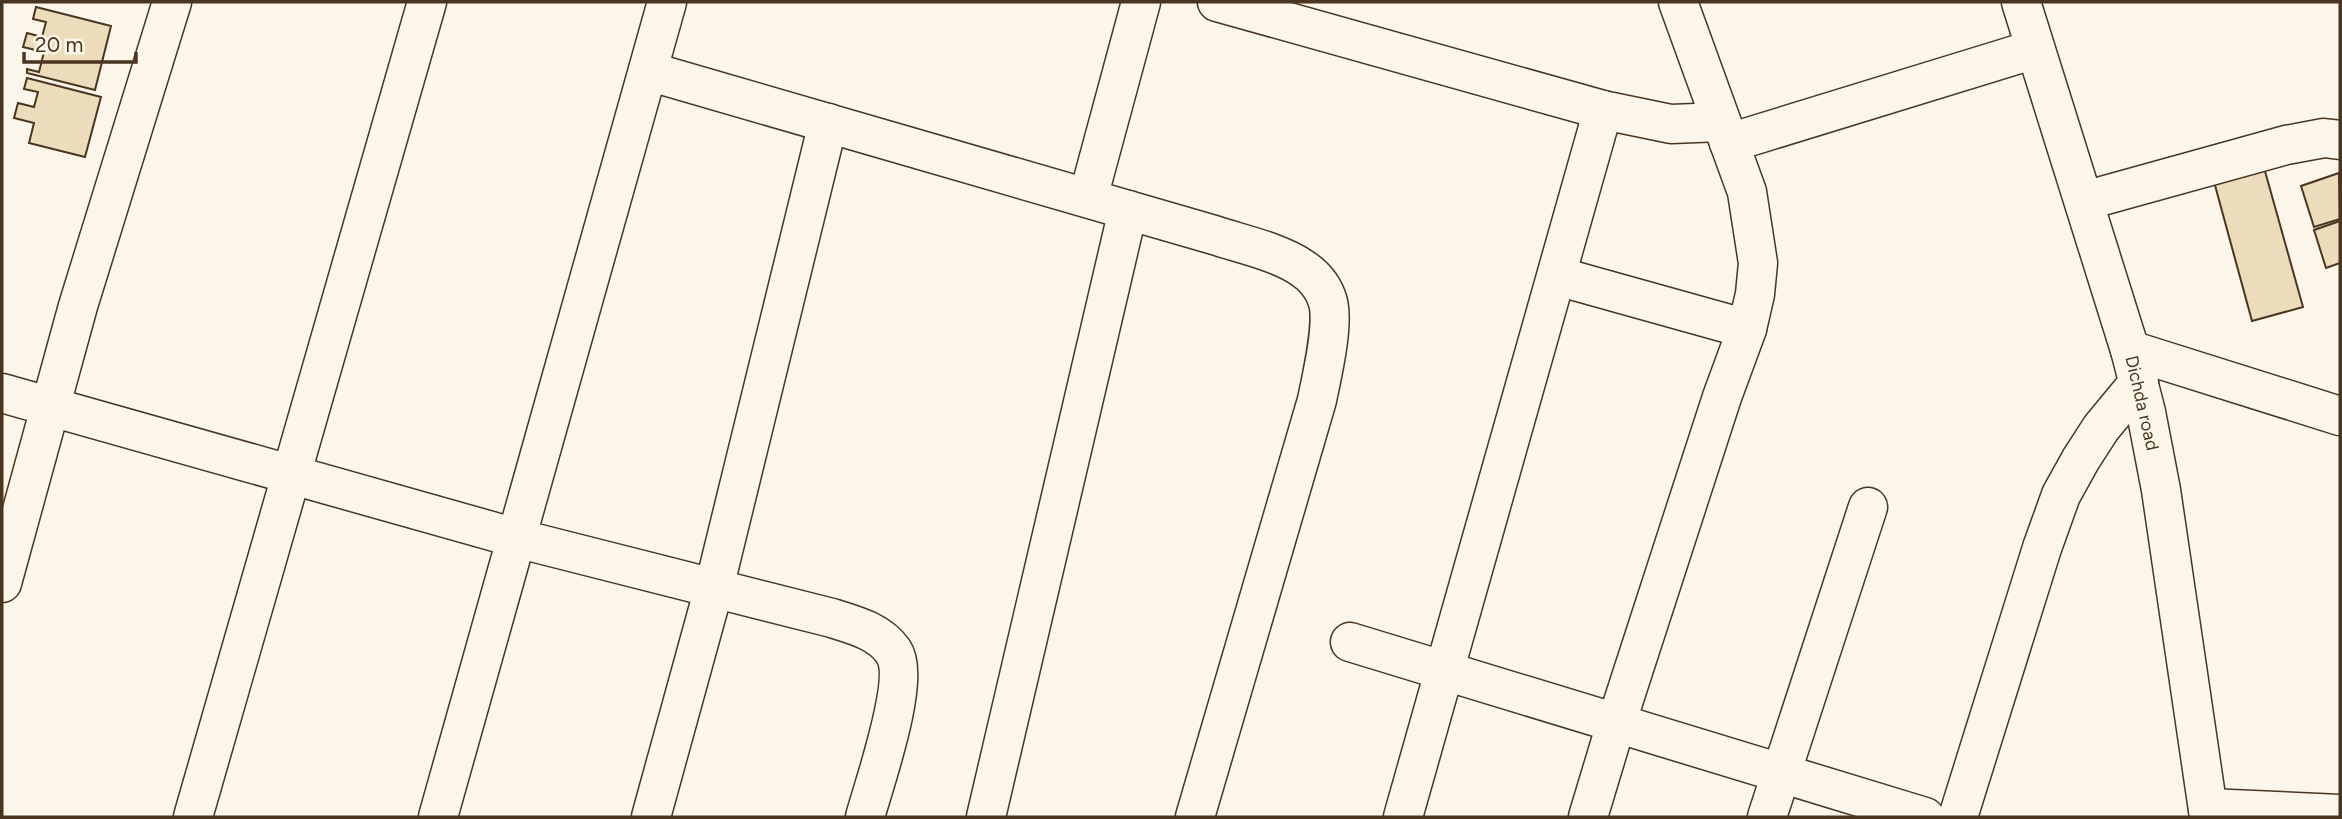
<svg xmlns="http://www.w3.org/2000/svg" width="2342" height="819" viewBox="0 0 2342 819" font-family="Figtree,sans-serif">
<style>
.building{fill:#ecdcbc;stroke:#4a3520;stroke-width:2}
.lines{fill:none;stroke-linecap:round;stroke-linejoin:round}
.minor-casing{stroke:#4a3520;stroke-width:41}
.major-casing{stroke:#4a3520;stroke-width:41}
.minor{stroke:#fbf6e9;stroke-width:38}
.major{stroke:#fbf6e9;stroke-width:38}
.labels{text-anchor:middle;dominant-baseline:central;stroke-width:5;stroke-linejoin:round;paint-order:stroke}
.street-label{font-size:18px;fill:#4a3520;stroke:#fbf6e9}
</style>
<rect width="100%" height="100%" fill="#fbf6e9"/>
<!-- building -->
<g class="building">
<polygon points="36,7 111,26 95,90 27,73 27,69 39,72 44,52 23,47 27,33 42,37 46,22 33,19"/>
<polygon points="27,78 101,97 85,157 29,143 34,123 14,118 18,103 34,107 38,92 24,89"/>
<polygon points="2263,164 2303,307 2252,321 2213,178"/>
<polygon points="2339,173 2340,219 2314,227 2301,186"/>
<polygon points="2340,221 2340,263 2326,268 2314,230"/>
</g>
<g class="lines">
<!-- minor casing -->
<g class="minor-casing">
<g id="minor">
<polyline points="1217,2 1603,110 1671,124 1721,122"/>
<path d="M648,71L1214,235C1241,244 1279,252 1302,268C1314,276 1324,288 1328,302C1334,326 1322,375 1317,400L1195,817"/>
<polyline points="1729,143 2035,49"/>
<polyline points="1088,198 1141,2"/>
<polyline points="2084,201 2286,145 2324,138 2340,140"/>
<polyline points="1557,276 1747,329"/>
<polyline points="2130,350 2340,416"/>
<path d="M2,393L516,538L832,618C854,625 879,631 893,651C912,678 874,784 865,817"/>
<polyline points="2,583 78,306 172,2"/>
<polyline points="1350,642 1925,817"/>
<polyline points="2208,808 2340,814"/>
<polyline points="193,817 427,2"/>
<polyline points="438,817 667,2"/>
<polyline points="651,817 714,588 828,123"/>
<polyline points="986,817 1128,210"/>
<polyline points="1403,817 1603,110"/>
<polyline points="1588,817 1616,724 1722,397 1747,329 1755,294 1758,263 1747,192 1678,2"/>
<polyline points="1767,817 1868,507"/>
<polyline points="1958,817 2042,548 2061,495 2081,459 2101,428 2139,382"/>
</g>
</g>
<!-- major casing -->
<g class="major-casing">
<polyline id="major" points="2021,2 2130,350 2146,412 2161,490 2209,817"/>
</g>
<!-- minor -->
<use href="#minor" class="minor"/>
<!-- major -->
<use href="#major" class="major"/>
</g>
<g class="labels">
<!-- street labels -->
<g class="street-label">
<text transform="translate(2142 403) rotate(77)">Dichda road</text>
</g>
</g>
<!-- border -->
<rect width="2342" height="819" fill="none" stroke="#4a3520" stroke-width="7"/>
<!-- scale -->
<path d="M24 52v10h112v-10" fill="none" stroke="#4a3520" stroke-width="3.5"/>
<text x="35" y="52" font-size="21" fill="#4a3520" stroke="#fbf6e9" stroke-width="5" paint-order="stroke">20 m</text>
</svg>
